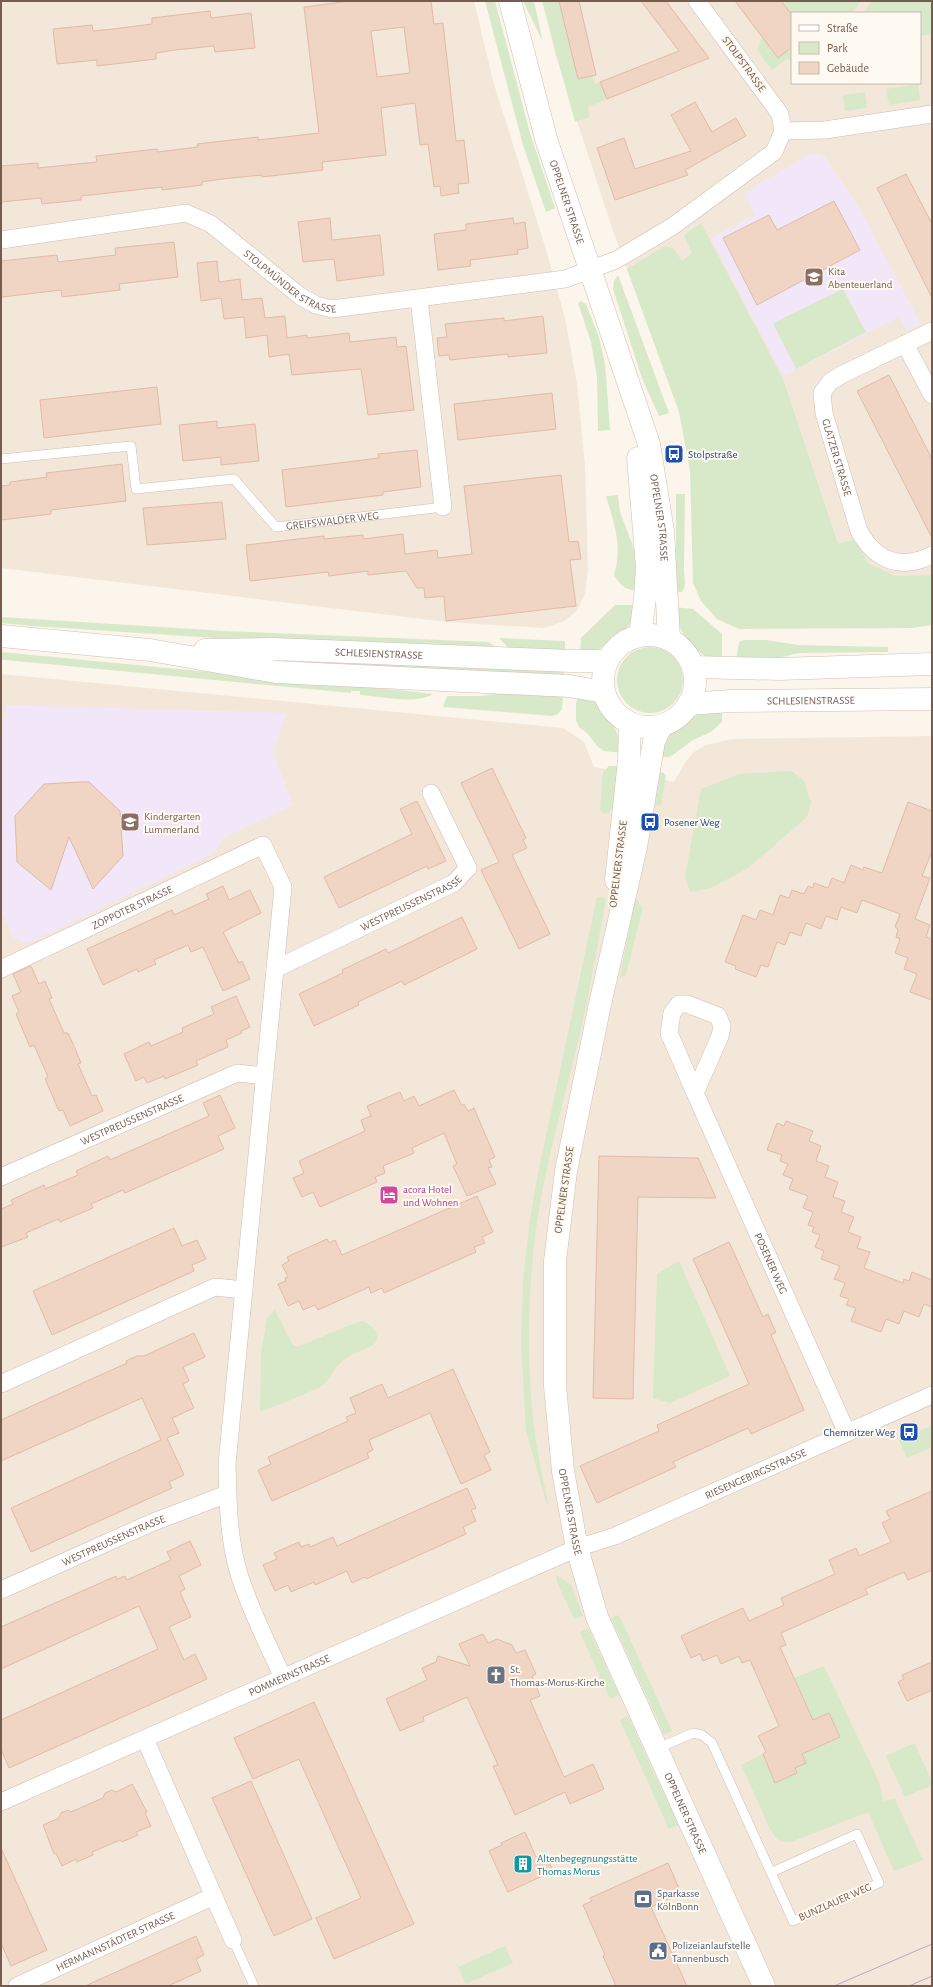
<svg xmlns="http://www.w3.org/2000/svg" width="933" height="1987" viewBox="0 0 933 1987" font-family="'Alegreya Sans',sans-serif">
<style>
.residential{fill:#f3e7d9;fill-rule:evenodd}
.education{fill:#f2e7f8}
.green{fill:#d7e9c9}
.building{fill:#f0d4c4;stroke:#e1bba5;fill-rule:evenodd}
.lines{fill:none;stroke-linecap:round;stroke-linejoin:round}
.lane-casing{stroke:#cebdb1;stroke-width:10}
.street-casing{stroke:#cebdb1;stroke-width:18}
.secondary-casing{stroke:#d3bfb1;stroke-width:23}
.lane{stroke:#fff;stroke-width:9}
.street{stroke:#fff;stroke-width:17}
.secondary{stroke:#fff;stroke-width:22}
.tram{stroke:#b8a8c6;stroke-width:1}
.labels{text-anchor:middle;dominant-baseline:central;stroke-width:4;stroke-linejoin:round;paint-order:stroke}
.street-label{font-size:11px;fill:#765c4f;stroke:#fef9f1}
.education-label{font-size:11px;fill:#785e54;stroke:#fef9f1;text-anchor:start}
.transit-label{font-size:11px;fill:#164399;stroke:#fef9f1;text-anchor:start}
.hotel-label{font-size:11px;fill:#b23c85;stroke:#fef9f1;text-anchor:start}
.worship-label{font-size:11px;fill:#5b616d;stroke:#fef9f1;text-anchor:start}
.culture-label{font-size:11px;fill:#0d838f;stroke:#fef9f1;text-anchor:start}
.service-label{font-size:11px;fill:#4e5e75;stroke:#fef9f1;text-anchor:start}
</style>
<rect width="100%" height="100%" fill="#fcf5eb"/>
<!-- residential -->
<g class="residential">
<polygon points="1,1 474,1 493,81 544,243 565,318 577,384 585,466 588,571 585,593 577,611 564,621 544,628 447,622 1,568"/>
<path d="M543,1H932V625L695,464L684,411L647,323L613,231L556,57ZM792,13H920V83H792Z"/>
<polygon points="1,674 563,728 584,742 594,767 674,782 686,761 694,752 706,745 732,739 932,736 932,1986 1,1986"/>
</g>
<!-- education -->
<g class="education">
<polygon points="817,153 825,157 858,206 921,324 907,331 899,317 783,376 711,238 755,215 744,194 765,180 811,154"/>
<polygon points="6,705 287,713 273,751 293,805 223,838 214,853 27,944 13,938 1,911 1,749"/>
</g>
<!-- green -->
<g class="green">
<polygon points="485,1 495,1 530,133 555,208 546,212 523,145"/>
<polygon points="523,1 534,1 543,42"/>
<polygon points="542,1 559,1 578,79 592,76 595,84 600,82 607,99 588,107 590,117 575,122"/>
<polygon points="781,1 861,1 852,13 792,13 792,15"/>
<polygon points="872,1 932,1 932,34 920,36 920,13 863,13"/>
<polygon points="762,37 778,58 792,47 792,64 788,58 772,70 757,50"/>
<polygon points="918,84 920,100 889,105 886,89"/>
<polygon points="865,92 867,108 845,111 843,95"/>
<polygon points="701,223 783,379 838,544 855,539 868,563 895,576 932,575 932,625 911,628 739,629 717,619 701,601 693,583 690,471 679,412 627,269 665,246 674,249 682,261 692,253 684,235"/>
<polygon points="618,275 669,413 659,416 642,378 613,289 614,281"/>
<polygon points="843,289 866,332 796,369 773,323"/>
<polygon points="581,301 586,304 599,337 605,364 610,430 598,431 597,377 591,342 578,303"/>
<polygon points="676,494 685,494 684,569 685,586 682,592 673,593 676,549"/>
<path d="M618,495L620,512L638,559L639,591C625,590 621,586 614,575C623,547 614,523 606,496Z"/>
<polygon points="615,605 638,605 632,621 626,629 591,655 580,656 581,638"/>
<path d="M674,607L693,609L722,634V663C696,657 677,633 674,607Z"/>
<polygon points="1,617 224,631 489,642 499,650 231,639 32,626 1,623"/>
<polygon points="499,638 565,641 565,656 512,652"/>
<polygon points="744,640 766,640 798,645 888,647 888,652 798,653 764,662 736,662 739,642"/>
<circle cx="650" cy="680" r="33"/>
<path d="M1,652L407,691L433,694C416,705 381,696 360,695V691H351V693L5,660H1Z"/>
<polygon points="297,660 564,669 564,679 297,663"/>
<polygon points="516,690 563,693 562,709 558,714 552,716 443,707 447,696 482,696"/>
<path d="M578,698L592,699C611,718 618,727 622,753L604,751L597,746L588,734L579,727L576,720V703Z"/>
<polygon points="722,707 722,722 711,732 693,740 670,757 657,757 669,734 702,711"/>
<polygon points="609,766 621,766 617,802 608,813 604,814 600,810 603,772"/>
<polygon points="655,770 664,773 666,776 661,806 650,804"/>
<polygon points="792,771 804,781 811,802 807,817 748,868 711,888 690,892 685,877 701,789 739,774"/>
<path d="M597,897L606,898C598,942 591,986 581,1029C566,1095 545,1162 536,1229C527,1301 526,1377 537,1448C540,1468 545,1487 549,1506L546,1502L526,1431L521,1340L523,1282L529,1226L537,1178Z"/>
<polygon points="635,898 642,907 642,911 626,975 620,978"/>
<polygon points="679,1261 730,1376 670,1403 653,1398 657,1274"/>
<path d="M275,1310L292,1344L297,1347C320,1338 340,1328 362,1321C373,1325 385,1338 370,1347C363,1351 355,1352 348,1357C335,1365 333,1374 324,1384C318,1390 270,1408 260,1412L261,1354L267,1318Z"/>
<polygon points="932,1425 932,1447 907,1458 899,1440"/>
<polygon points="556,1575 571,1585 583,1616 574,1619 558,1584"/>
<polygon points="619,1615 672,1731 664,1734 611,1618"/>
<polygon points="588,1628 619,1695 610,1699 580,1632"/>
<path d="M824,1666L879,1782L883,1801L895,1799L923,1860L894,1871L868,1812L791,1842C779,1842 776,1839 770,1829L741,1765L763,1754L775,1782L795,1768L806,1763L802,1754L840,1737L829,1713L813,1720L794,1678Z"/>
<polygon points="628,1716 657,1780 670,1803 680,1824 669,1829 620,1720"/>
<polygon points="914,1743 932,1781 932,1785 905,1797 886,1756"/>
<polygon points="505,1946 513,1963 466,1984 458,1967"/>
</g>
<!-- building -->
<g class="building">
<path d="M350,1H431L434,24L443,23L456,141L464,140L469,183L458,184L459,193L441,196L440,186L434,187L428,144L420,145L415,103L381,108L386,155L322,162L323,170L262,177V175L222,179L202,182V185L162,190V187L81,196V200L42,204L41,198L1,202V166L38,163V168L97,162L96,156L157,149L158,152L198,147L197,144L258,137V140L319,133L304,7ZM404,27L410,73L377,77L371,31Z"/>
<polygon points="559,1 579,1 596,75 578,79"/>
<polygon points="641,1 666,1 709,58 607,99 600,82 679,51"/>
<polygon points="735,1 781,1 792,15 792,47 778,58"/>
<polygon points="210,11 211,18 251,13 255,48 215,52 214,46 175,50 156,53 156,59 97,66 97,60 57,64 53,29 92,25 93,31 113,29 152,24 152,18"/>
<polygon points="695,102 712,132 736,118 746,136 685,170 688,175 615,200 597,148 624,138 635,169 691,151 671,115"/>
<polygon points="906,174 932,224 932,298 877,188"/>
<polygon points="834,201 860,250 757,305 723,238 769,215 777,230"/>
<polygon points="330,218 332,240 380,235 384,275 337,281 334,259 303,262 298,222"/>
<polygon points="513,218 514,224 525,222 528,248 517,250 518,254 470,260 471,266 438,270 434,234 466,230 466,224"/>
<polygon points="174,242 178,277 119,284 120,290 62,297 61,290 2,297 1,295 1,261 57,255 58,262 116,255 115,248"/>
<polygon points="217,261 219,282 240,279 242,300 262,298 265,318 285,316 287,338 307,335 307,338 349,333 350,342 396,337 397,347 406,346 414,410 368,415 361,369 292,375 289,354 269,357 267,335 246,338 244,317 224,319 221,298 201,301 197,263"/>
<polygon points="543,316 547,353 508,357 508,354 450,360 449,355 439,356 437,338 447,337 445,324 504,318 504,321"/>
<polygon points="889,375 932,459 932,538 857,391"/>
<polygon points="157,387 161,424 44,438 40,400"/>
<polygon points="552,393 556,429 458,440 454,404"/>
<polygon points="217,421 217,428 255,424 259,461 221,465 221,457 183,461 179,425"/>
<polygon points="417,450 421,487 383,492 383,495 286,507 282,470 379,458 378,454"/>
<polygon points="122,464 126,501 51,510 51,514 1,520 1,486 10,485 10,482 47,477 46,473"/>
<polygon points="561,475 569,542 578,541 581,559 570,560 576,606 446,621 444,596 425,598 424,588 417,588 406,571 368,575 368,571 329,576 328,572 250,581 246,545 324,536 324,539 363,535 363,539 403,534 405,554 437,550 438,558 472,554 464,486"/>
<polygon points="222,502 226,539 147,545 143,508"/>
<polygon points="492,768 526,838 523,840 527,848 512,855 550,934 519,949 481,870 499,862 461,783"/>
<polygon points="80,782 89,782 120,811 123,856 93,889 69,837 51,890 17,862 15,816 44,784"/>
<polygon points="417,801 446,861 428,869 427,866 339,908 324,877 412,834 400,809"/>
<polygon points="908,802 932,811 932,851 922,876 930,878 915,919 930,925 926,937 932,939 932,1000 910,992 917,974 904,969 908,958 895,953 900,939 896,937 898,929 895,927 900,914 862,900 857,913 841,907 837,920 826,916 821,929 806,923 801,936 790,932 785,945 777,942 768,967 761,965 756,977 735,969 736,966 725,962 743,915 756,920 760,910 773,915 780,895 789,898 792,890 804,894 808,886 813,888 814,883 828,888 832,878 844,883 851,865 863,870 864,867 882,873"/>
<polygon points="223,886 229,900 250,890 261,913 223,932 239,963 242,961 250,979 223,991 203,947 191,952 188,945 154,960 156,964 138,972 137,969 103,985 87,949 172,910 174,915 209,899 206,894"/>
<polygon points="462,917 477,949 404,985 402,981 358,1002 359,1005 314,1026 299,994 343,973 342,970 386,949 388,953"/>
<polygon points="31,966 39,984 45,981 52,998 49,999 64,1033 68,1033 74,1046 81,1063 78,1064 92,1096 96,1095 103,1111 70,1126 63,1110 59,1111 45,1079 48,1077 34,1045 30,1047 16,1014 19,1012 12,996 21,992 13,974"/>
<polygon points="236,996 250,1027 241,1031 242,1033 226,1040 228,1047 196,1061 198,1065 165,1079 164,1076 147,1083 144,1077 136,1081 124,1054 149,1042 151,1046 183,1032 182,1028 214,1014 211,1007"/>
<polygon points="454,1090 462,1106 464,1104 468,1111 474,1108 482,1127 495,1157 489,1160 492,1167 488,1168 496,1184 467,1196 453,1166 457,1164 444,1133 412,1148 414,1153 383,1166 385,1173 375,1177 377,1182 336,1200 320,1207 313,1192 302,1197 293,1178 304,1173 299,1161 365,1131 361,1120 371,1116 367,1106 400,1092 404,1101 414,1096 419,1106"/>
<polygon points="220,1095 235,1128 218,1136 224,1149 125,1193 123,1190 91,1204 93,1208 60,1222 58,1219 26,1233 28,1237 1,1247 1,1209 13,1204 11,1200 44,1185 45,1189 78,1175 76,1171 108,1156 110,1160 209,1116 203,1103"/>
<polygon points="786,1121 813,1131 809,1141 821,1146 816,1161 829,1166 825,1177 838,1182 833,1197 845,1201 841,1212 854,1217 848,1232 861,1237 857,1248 870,1252 864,1268 903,1283 904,1279 909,1281 912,1272 932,1280 932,1307 924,1304 919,1317 904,1311 899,1324 886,1319 881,1332 851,1321 856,1308 846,1305 849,1299 840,1296 845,1283 834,1279 840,1266 821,1259 824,1251 815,1247 820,1235 812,1232 814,1227 808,1225 813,1212 803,1208 808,1196 789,1189 793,1179 783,1175 788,1164 780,1161 782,1155 767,1150 777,1123 784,1126"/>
<polygon points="599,1156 698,1158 716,1198 638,1197 633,1399 593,1398"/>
<polygon points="477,1196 493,1232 482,1237 485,1243 474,1247 476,1252 384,1293 382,1288 371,1293 369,1287 318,1310 315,1305 303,1310 299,1301 288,1306 278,1284 286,1281 285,1278 288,1277 282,1265 289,1261 287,1257 327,1239 329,1243 335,1240 342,1255"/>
<polygon points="174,1228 182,1246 197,1240 206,1259 192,1265 194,1271 52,1335 33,1291"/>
<polygon points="729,1242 763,1317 768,1314 772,1324 776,1332 771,1335 804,1410 751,1434 748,1428 673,1462 676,1467 597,1503 580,1466 659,1431 657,1425 749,1384 693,1259"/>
<polygon points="194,1333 205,1357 183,1367 189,1381 183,1384 194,1408 172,1418 179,1433 167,1438 184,1475 169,1482 172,1488 31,1552 11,1508 161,1440 142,1398 1,1461 1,1420 127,1363 126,1361 137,1356 144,1356"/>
<polygon points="453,1369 490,1452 484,1455 491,1470 461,1484 430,1413 369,1440 373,1450 367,1453 369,1458 272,1501 258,1470 271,1464 268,1457 348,1421 346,1417 356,1413 350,1398 382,1384 388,1398"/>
<polygon points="467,1488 476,1508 471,1510 476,1521 463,1527 466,1534 366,1579 365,1577 352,1583 347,1571 315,1585 314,1582 291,1592 288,1585 275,1591 263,1565 277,1559 274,1553 299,1542 301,1547 309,1544 310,1547 333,1537 337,1546"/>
<polygon points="932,1491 932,1570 908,1580 904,1572 865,1589 868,1594 781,1633 786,1645 780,1647 813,1720 829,1713 840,1737 802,1754 806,1763 795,1768 797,1773 775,1783 763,1754 766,1752 758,1736 779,1726 750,1660 742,1663 739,1656 721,1664 717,1655 703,1661 700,1654 691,1658 681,1636 743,1608 749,1621 784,1605 781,1598 835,1574 829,1560 856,1548 859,1556 891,1542 882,1523 890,1519 886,1511"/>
<polygon points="190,1541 201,1565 179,1576 185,1589 180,1592 191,1617 169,1627 184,1660 195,1654 207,1679 9,1768 1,1749 1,1720 158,1649 139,1606 1,1669 1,1627 116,1576 117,1579 125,1576 127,1580 171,1560 167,1552"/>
<polygon points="483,1634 488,1643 497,1639 512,1645 516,1653 525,1650 536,1674 532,1676 540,1696 530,1700 564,1777 593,1764 604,1789 570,1804 565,1792 515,1815 493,1766 498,1765 467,1697 423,1717 424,1721 400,1731 386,1699 427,1680 422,1668 436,1662 438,1656 470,1666 459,1644"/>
<polygon points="932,1662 932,1690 907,1701 898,1682 904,1679 902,1675"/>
<polygon points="314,1702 414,1924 334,1959 316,1918 361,1898 299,1759 253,1779 234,1738"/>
<polygon points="251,1781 312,1919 274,1936 212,1798"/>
<polygon points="132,1784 147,1812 145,1813 151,1826 136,1832 138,1835 122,1842 120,1840 92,1852 93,1855 77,1862 76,1859 62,1866 56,1853 54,1854 43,1825 59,1818 61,1813 68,1810 71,1812 103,1798 105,1793 112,1790 116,1792"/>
<polygon points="525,1832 536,1857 545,1853 553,1871 508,1892 489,1851 502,1845 501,1843"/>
<polygon points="1,1848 47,1950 11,1966 1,1943"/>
<polygon points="668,1863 681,1893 651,1907 687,1986 616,1986 603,1956 605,1955 583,1905 592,1901 590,1898"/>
<polygon points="196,1936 204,1955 196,1959 201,1971 168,1986 85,1986"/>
</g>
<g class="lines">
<!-- lane casing -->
<g class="lane-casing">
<g id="lane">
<path id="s1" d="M1,459L131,446L136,489L234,479L276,527L443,507"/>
<polyline points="656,1749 693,1733 702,1735 712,1743 793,1921 879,1883 857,1834 772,1872"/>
<polyline points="233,1940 254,1986"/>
</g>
</g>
<!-- street casing -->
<g class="street-casing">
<g id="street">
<polyline points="783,131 825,130 932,114"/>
<path id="s2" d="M1,240L186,213L211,224L300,296L316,305L332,309L565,279L616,260L673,226L774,152L783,131L780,114L697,1"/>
<polyline points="419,299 443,507"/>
<path id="s3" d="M932,331L841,375L830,382L822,393L824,413L859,531C875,560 900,571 932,555"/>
<polyline points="905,344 932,395"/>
<path id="s4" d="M1,969L263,845L283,887L227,1464C228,1500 228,1538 239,1574C250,1610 268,1644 283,1678"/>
<path id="s5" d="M275,969L454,883L468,868L431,793"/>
<path id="s6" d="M695,1093L669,1033L672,1013L679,1004H687L718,1016L722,1026L720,1036L695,1093L847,1433"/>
<path id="s7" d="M1,1177L237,1073L265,1076"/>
<polyline points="1,1384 215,1287 244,1290"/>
<path id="s8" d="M1,1590L151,1523L227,1494"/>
<polyline points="145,1739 233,1940"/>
<path id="s9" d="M1,1802L550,1560L577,1548L615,1536L932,1395"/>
<path id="s10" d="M17,1986L214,1896"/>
</g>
</g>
<!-- secondary casing -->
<g class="secondary-casing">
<g id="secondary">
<path id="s11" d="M510,1L547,142L649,444L663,531L669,638"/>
<polyline points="638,458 647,567 645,598 640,635"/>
<circle cx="649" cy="681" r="46"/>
<polyline points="1,636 150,650 276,672 569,686 604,692"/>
<path id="s12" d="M205,650L274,649L571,661H607"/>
<polyline points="693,667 779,669 932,664"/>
<path id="s13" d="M689,704L730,701L932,699"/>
<path id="s14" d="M661,726L654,741L636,847L600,1004L566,1171L555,1261V1386L563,1471L577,1548L597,1617L764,1986"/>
<polyline points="616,880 629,761 630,723"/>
</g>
</g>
<!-- lane -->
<use href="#lane" class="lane"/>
<!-- street -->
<use href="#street" class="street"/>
<!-- secondary -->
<use href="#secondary" class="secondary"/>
<!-- tram -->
<g class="tram">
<polyline points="834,1986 932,1944"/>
<polyline points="909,1986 932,1976"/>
</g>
</g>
<!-- icons -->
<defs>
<g id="school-square" transform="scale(1)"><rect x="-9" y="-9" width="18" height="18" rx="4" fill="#8d6e63" stroke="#fef9f1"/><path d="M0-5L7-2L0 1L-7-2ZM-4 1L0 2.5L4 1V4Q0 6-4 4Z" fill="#fff"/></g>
<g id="bus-square" transform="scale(1)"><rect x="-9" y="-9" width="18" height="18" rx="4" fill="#1a4fb4" stroke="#fef9f1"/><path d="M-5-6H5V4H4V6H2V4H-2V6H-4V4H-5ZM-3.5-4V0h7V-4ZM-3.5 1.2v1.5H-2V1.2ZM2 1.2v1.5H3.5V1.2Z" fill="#fff"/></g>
<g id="hotel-square" transform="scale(1)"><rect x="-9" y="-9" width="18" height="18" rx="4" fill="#d1479c" stroke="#fef9f1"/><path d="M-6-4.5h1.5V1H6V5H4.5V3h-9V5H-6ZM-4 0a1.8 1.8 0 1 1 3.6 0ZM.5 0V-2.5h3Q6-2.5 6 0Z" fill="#fff"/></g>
<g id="church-square" transform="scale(1)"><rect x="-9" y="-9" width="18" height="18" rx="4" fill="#6b7280" stroke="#fef9f1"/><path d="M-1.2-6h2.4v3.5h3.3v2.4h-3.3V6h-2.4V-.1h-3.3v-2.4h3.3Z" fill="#fff"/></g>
<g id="building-square" transform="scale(1)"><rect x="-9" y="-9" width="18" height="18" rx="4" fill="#0f9aa8" stroke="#fef9f1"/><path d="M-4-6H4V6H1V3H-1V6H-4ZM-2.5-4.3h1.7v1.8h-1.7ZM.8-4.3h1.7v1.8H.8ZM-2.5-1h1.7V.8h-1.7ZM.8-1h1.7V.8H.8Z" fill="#fff"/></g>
<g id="bank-square" transform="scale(1)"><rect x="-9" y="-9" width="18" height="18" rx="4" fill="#5c6f8a" stroke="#fef9f1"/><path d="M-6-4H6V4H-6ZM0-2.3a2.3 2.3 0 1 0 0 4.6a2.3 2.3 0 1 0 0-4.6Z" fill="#fff"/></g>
<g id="civic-square" transform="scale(1)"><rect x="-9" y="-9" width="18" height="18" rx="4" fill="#5c6f8a" stroke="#fef9f1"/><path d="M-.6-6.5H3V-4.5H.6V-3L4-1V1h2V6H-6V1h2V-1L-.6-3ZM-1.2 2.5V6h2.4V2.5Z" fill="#fff"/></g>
</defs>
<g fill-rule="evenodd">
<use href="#school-square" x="814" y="277"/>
<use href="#bus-square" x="674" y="454"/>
<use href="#school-square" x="130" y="822"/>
<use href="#bus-square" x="650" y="822"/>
<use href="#hotel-square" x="389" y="1195"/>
<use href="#bus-square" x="909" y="1432"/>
<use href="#church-square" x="496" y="1675"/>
<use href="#building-square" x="523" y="1864"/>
<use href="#bank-square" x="643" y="1899"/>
<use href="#civic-square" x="658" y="1951"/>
</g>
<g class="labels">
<!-- street labels -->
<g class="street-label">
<text transform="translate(744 64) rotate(54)">STOLPSTRASSE</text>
<text stroke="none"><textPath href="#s11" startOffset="209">OPPELNER STRASSE</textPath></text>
<text stroke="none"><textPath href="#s2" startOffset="313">STOLPMÜNDER STRASSE</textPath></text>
<text stroke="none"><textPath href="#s3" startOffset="194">GLATZER STRASSE</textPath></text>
<text stroke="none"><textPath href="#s11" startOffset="539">OPPELNER STRASSE</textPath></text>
<text stroke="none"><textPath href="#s1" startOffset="393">GREIFSWALDER WEG</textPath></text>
<text stroke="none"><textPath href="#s12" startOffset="174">SCHLESIENSTRASSE</textPath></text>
<text stroke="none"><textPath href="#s13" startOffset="122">SCHLESIENSTRASSE</textPath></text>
<text transform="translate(618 864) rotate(-83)">OPPELNER STRASSE</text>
<text stroke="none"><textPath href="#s5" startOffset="151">WESTPREUSSENSTRASSE</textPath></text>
<text stroke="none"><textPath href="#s4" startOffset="145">ZOPPOTER STRASSE</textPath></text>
<text stroke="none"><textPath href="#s7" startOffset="143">WESTPREUSSENSTRASSE</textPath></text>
<text transform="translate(564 1190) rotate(-82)">OPPELNER STRASSE</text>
<text stroke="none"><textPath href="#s6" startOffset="408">POSENER WEG</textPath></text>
<text stroke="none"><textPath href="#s9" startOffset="823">RIESENGEBIRGSSTRASSE</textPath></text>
<text stroke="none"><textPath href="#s14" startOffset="798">OPPELNER STRASSE</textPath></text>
<text stroke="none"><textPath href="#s8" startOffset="123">WESTPREUSSENSTRASSE</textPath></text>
<text stroke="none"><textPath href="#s9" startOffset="315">POMMERNSTRASSE</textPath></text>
<text stroke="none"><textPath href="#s14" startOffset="1122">OPPELNER STRASSE</textPath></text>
<text transform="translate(835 1902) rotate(-24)">BUNZLAUER WEG</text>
<text stroke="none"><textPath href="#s10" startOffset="108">HERMANNSTÄDTER STRASSE</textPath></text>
</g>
<!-- education labels -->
<g class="education-label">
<text x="828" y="271">Kita<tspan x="828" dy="13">Abenteuerland</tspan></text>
<text x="144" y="816">Kindergarten<tspan x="144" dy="13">Lummerland</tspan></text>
</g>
<!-- transit labels -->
<g class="transit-label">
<text x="688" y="454">Stolpstraße</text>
<text x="664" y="822">Posener Weg</text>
<text x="895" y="1432" text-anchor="end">Chemnitzer Weg</text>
</g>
<!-- hotel labels -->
<g class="hotel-label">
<text x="403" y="1189">acora Hotel<tspan x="403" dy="13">und Wohnen</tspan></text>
</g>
<!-- worship labels -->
<g class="worship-label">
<text x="510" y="1669">St.<tspan x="510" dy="13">Thomas-Morus-Kirche</tspan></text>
</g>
<!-- culture labels -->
<g class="culture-label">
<text x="537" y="1858">Altenbegegnungsstätte<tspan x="537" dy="13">Thomas Morus</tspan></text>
</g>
<!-- service labels -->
<g class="service-label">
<text x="657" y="1893">Sparkasse<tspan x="657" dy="13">KölnBonn</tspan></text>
<text x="672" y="1945">Polizeianlaufstelle<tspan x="672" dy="13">Tannenbusch</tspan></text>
</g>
</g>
<!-- border -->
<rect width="933" height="1987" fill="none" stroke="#765c4f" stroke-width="4"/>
<!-- legend -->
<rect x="791" y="12" width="130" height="72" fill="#fef9f1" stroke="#c8bab0"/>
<rect x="799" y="25" width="20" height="6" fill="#ffffff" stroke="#c8bab0"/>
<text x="827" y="32" font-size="12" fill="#765c4f">Straße</text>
<rect x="799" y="42" width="20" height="12" fill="#d7e9c9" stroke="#c8bab0"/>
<text x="827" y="52" font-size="12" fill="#765c4f">Park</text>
<rect x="799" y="62" width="20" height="12" fill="#f0d4c4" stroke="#c8bab0"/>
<text x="827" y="72" font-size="12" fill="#765c4f">Gebäude</text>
</svg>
